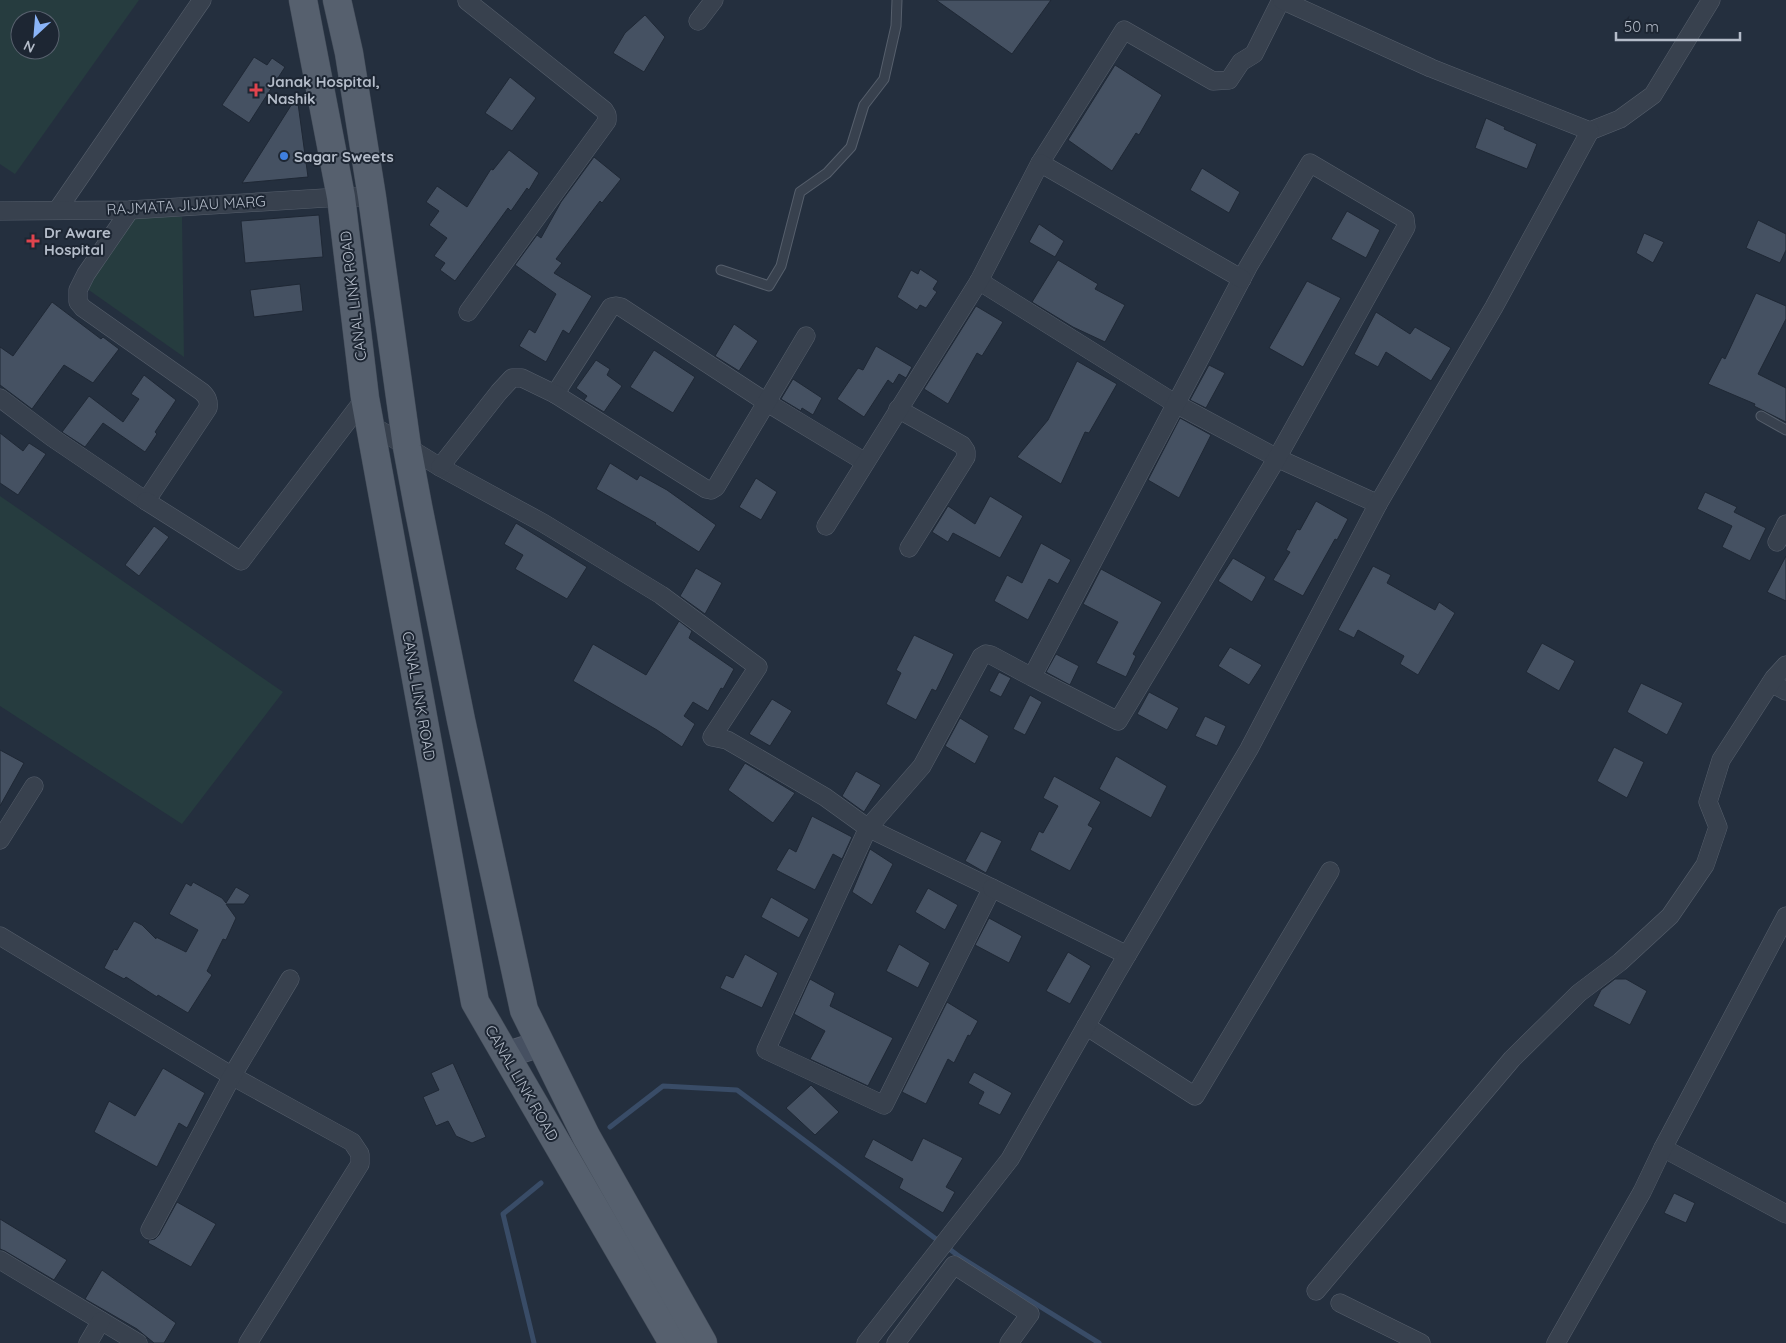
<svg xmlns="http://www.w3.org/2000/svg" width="1786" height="1343" viewBox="0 0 1786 1343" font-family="Quicksand,sans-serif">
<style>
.green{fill:#263c3f;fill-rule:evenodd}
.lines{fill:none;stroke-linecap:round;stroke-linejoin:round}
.stream{stroke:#394c67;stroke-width:5}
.building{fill:#455162;stroke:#1f2835}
.service-casing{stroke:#565f6c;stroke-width:11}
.minor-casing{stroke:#565f6c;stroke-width:19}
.secondary-casing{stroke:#565f6c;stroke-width:27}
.primary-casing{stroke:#414a57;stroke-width:29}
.service{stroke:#38414e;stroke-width:9}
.minor{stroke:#38414e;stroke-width:18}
.secondary{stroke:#465061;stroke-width:25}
.primary{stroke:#56606e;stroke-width:28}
.health-dot{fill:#e0444e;stroke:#1d2633;stroke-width:2}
.shop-dot{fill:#3f7fe0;stroke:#1d2633;stroke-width:2}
.labels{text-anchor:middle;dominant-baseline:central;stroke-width:4;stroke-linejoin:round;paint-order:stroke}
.poi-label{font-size:15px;font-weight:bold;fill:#b4bcc9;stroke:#1d2633;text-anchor:start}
.street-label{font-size:15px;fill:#b4bcc9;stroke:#1d2633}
</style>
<rect width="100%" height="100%" fill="#242f3e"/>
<!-- green -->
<g class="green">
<path d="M0,0H139L15,174L0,164ZM20,20H50V50H20Z"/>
<polygon points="130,216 182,217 184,357 86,288"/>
<polygon points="0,496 283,692 182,824 0,706"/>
</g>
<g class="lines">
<!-- stream -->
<g class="stream">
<polyline points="610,1127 663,1086 737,1090 960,1257 1099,1343"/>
<polyline points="534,1343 503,1214 541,1183"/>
</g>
</g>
<!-- building -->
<g class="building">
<polygon points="936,0 1051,0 1012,54"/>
<polygon points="645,15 665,37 644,72 613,53 625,33"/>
<polygon points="254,57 267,65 272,58 285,67 249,123 222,105"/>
<polygon points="1115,65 1162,95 1139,135 1136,133 1112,171 1068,140"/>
<polygon points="510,77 536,98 512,131 485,113"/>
<polygon points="297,96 308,177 242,183"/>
<polygon points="1486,118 1505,127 1504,129 1537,144 1527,169 1475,148"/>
<polygon points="509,150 539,173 529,190 527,188 511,211 508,208 455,281 440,270 445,263 434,256 447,238 429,225 439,211 426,202 437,186 467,207 491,169 493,170"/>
<polygon points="594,157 621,179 602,203 600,201 556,259 562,263 554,273 592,296 569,334 563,330 546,362 519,346 529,329 535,333 556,294 515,265 537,235 541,238 561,202"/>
<polygon points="1202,168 1240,192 1229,213 1190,190"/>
<polygon points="1347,211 1380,230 1366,258 1331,239"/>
<polygon points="319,215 323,257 245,263 241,221"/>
<polygon points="1758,220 1786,234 1786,250 1780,263 1746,248"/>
<polygon points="1039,224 1064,241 1055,257 1029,242"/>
<polygon points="1644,233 1664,242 1653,263 1636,253"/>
<polygon points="1058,260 1098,284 1095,289 1125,305 1105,342 1073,327 1032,302"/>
<polygon points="920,269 938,281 933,289 937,292 926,308 920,305 917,310 897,297 911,270 918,274"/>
<polygon points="1307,281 1341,298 1303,367 1269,348"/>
<polygon points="300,284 303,311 254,317 250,290"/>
<polygon points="1756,293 1786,306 1786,319 1758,374 1786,388 1786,422 1754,406 1755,404 1708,384 1722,357 1725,359"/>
<polygon points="52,302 101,339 103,337 119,349 93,383 64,365 32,409 0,385 0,347 13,356"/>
<polygon points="976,306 1003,322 982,356 977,353 948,404 924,389"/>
<polygon points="1376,312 1410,334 1415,327 1451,348 1431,381 1386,352 1378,367 1354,354"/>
<polygon points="734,324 758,341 739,371 715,356"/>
<polygon points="876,346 912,367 906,378 899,374 893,384 888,380 864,417 837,399 858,368 863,370"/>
<polygon points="654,350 695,377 673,413 630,387"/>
<polygon points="596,360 610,369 607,375 622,386 604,412 584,400 587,396 576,388"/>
<polygon points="1077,361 1117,384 1089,433 1085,432 1061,484 1017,457 1048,420"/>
<polygon points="1209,365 1225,373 1206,408 1190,400"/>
<polygon points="144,375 176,400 155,432 157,434 145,452 103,423 85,447 62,432 89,396 123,422 139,399 131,394"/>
<polygon points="793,379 822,398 813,415 802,408 801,411 781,399"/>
<polygon points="1180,418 1211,435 1179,498 1148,480"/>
<polygon points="0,433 23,451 29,443 46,454 18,495 0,483"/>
<polygon points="610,463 637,480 640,475 667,490 716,525 699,552 655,524 656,523 596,489"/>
<polygon points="756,478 777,492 761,520 739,507"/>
<polygon points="1705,492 1737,507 1734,512 1766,528 1750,561 1722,547 1732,526 1697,509"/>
<polygon points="990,496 1023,516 1000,558 953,533 948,542 932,532 948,506 975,524"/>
<polygon points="1316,501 1348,519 1337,540 1335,539 1303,596 1273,580 1290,552 1286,550 1297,529 1300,530"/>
<polygon points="516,523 587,567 567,599 515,569 523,555 504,544"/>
<polygon points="154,526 169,537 139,576 125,565"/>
<polygon points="1041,543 1071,560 1058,584 1049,579 1028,620 994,601 1007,575 1022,583"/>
<polygon points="1786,556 1786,601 1767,592"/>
<polygon points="1233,558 1266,577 1252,602 1218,581"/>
<polygon points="1373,566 1391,575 1387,583 1435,610 1439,602 1455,613 1418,675 1400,664 1404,656 1358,630 1354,638 1338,630"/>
<polygon points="696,568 722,583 705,614 680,596"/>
<polygon points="1101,569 1162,602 1133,654 1136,656 1126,677 1096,663 1118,622 1083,604"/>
<polygon points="679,621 692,631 689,638 734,669 723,689 721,688 708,711 693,702 684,716 695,724 682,747 657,730 573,681 593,644 646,675"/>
<polygon points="914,635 954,654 936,691 932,689 916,720 886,704 901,673 896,670"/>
<polygon points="1542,643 1575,661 1559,691 1526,672"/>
<polygon points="1230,647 1262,665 1249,685 1218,666"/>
<polygon points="1056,654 1079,666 1070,685 1046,672"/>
<polygon points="999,672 1011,678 1001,697 989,691"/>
<polygon points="1641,683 1683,703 1667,735 1627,712"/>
<polygon points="1149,692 1179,708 1167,730 1137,714"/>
<polygon points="1030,695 1042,702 1025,735 1013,729"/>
<polygon points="772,699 792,711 770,746 749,734"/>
<polygon points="1205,716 1226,726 1217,746 1195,736"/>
<polygon points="960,718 989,736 975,764 945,746"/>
<polygon points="1614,747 1644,762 1627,798 1597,781"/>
<polygon points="0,750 24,763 0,806"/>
<polygon points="1116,756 1167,786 1151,818 1099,789"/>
<polygon points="745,763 795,793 773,823 728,790"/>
<polygon points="856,771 881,785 864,812 842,796"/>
<polygon points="1054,776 1101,802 1088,825 1093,828 1070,871 1030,850 1039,831 1043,833 1058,806 1043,798"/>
<polygon points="812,816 852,837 842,859 833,854 815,890 776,870 789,848 796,852"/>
<polygon points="981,831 1002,841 986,873 965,861"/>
<polygon points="870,849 893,864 872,905 852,892"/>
<polygon points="193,882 222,898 226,903 236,887 250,895 244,904 226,904 236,918 226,940 223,939 207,971 212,975 188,1013 158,995 157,997 126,977 124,979 104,968 114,949 117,950 134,921 142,925 156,939 156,937 186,952 198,930 169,914 186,883 191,886"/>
<polygon points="928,888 958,905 945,930 915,912"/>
<polygon points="771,897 809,919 799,938 761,917"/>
<polygon points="989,918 1022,936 1009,963 975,945"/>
<polygon points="899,944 930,963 918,988 886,971"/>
<polygon points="1068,952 1091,966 1070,1004 1046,991"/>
<polygon points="745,954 778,973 762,1008 720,988 726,975 733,978"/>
<polygon points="810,979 835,993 830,1006 893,1038 868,1086 810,1059 825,1031 794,1014"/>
<polygon points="1615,979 1626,979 1647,991 1630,1025 1593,1006 1601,990"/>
<polygon points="947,1002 978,1021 970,1036 968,1035 954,1063 948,1059 926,1104 902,1092"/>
<polygon points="453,1063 486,1137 472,1143 456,1136 448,1121 436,1126 423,1097 439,1090 431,1073"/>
<polygon points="163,1068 205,1093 187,1128 179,1123 157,1167 94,1132 109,1101 135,1116"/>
<polygon points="974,1072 1012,1093 1000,1115 978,1104 984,1092 968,1083"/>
<polygon points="811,1085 839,1112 815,1135 786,1108"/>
<polygon points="923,1138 963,1158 946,1187 955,1192 943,1213 899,1188 903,1179 864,1157 873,1139 912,1161"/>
<polygon points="1674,1193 1695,1203 1686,1223 1664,1213"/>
<polygon points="177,1202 216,1224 191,1267 148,1243 149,1240 155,1239 159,1235"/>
<polygon points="0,1219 67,1260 54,1280 5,1251 0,1249"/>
<polygon points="102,1270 176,1323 164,1343 154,1343 137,1329 85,1299"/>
</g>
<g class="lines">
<!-- service casing -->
<g class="service-casing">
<g id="service">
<polyline points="721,270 769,286 781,266 800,192 827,173 851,147 864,105 884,79 896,26 897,0"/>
<polyline points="1761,416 1786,430"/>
</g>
</g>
<!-- minor casing -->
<g class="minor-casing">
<g id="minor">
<polyline points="467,1 604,110 607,115 607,121 468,312"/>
<polyline points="698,21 714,0"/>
<polyline points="1590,131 1620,119 1653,95 1711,0"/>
<polyline points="1040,163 1124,30 1213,81 1229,80 1241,62 1254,54 1281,0"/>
<polyline points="58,209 202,0"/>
<polyline points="0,211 130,210 341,197 372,197"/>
<polyline points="979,281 1176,404 1277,458 1378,504"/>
<polyline points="555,394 611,307 616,306 621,307 766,402 865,462"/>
<path d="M0,398L53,438L146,501L208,408C209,400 207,397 202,392L83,308L78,302V290L86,274L130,210"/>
<polyline points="898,409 962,445 966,451 966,457 909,548"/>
<polyline points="370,424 440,467 543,523 661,595 758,667 712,737 727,740 825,797 868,828 992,888 884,1105 766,1050 868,828 922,766 981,657 986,654 991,655 1032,677 1248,267 1310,163 1405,219 1406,227 1277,458 1118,721 1032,677"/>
<polyline points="440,467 499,392 512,378 522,378 555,394 706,489 711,490 716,487 806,336"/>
<polyline points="146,501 241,561 365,398"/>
<polyline points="826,526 979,281 1040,163 1242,279"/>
<polyline points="1777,542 1786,524"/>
<polyline points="1771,683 1786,691"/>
<polyline points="0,840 34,786"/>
<polyline points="992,888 1127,955"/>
<polyline points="0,936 232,1076 352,1142 360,1154 360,1164 248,1343"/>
<polyline points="1086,1026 1195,1096 1330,871"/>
<polyline points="1663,1148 1786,1214"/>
<polyline points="150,1230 232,1076 290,979"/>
<polyline points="0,1260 138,1343"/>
<polyline points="1316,1291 1512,1059 1579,993 1620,962 1670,916 1705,865 1718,827 1708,802 1721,760 1774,678 1786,665"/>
<polyline points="1340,1303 1421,1343"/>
<polyline points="88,1343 101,1321"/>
<polyline points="866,1343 1010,1159 1117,972 1249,749 1378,504 1494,307 1590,131 1431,68 1282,0"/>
<polyline points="896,1343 954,1265 1030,1314 1009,1343"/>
<polyline points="1556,1343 1642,1192 1663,1148 1786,916"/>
</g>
</g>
<!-- secondary casing -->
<g class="secondary-casing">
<polyline id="secondary" points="506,1055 540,1044"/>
</g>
<!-- primary casing -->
<g class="primary-casing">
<g id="primary">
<polyline points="303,0 341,197 365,398 475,1002 673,1343"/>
<polyline points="337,0 349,53 372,197 407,447 418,506 461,720 524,1010 586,1136 703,1343"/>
</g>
</g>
<!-- service -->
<use href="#service" class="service"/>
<!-- minor -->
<use href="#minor" class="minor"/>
<!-- secondary -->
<use href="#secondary" class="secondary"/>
<!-- primary -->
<use href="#primary" class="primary"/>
</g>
<!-- markers -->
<g class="health-dot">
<path d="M253.5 82.5h5v5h5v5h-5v5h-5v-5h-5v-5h5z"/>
<path d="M30.5 233.5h5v5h5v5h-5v5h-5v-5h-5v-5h5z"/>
</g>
<circle class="shop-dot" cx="284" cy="156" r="5"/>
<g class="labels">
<!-- poi labels -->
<g class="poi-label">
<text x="267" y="81">Janak Hospital,<tspan x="267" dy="17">Nashik</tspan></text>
<text x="294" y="156">Sagar Sweets</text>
<text x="44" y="232">Dr Aware<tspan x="44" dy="17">Hospital</tspan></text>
</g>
<!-- street labels -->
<g class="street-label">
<text transform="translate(186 205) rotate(-3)">RAJMATA JIJAU MARG</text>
<text transform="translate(353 296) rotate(-97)">CANAL LINK ROAD</text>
<text transform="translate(419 696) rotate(80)">CANAL LINK ROAD</text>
<text transform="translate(522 1083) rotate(60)">CANAL LINK ROAD</text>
</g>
</g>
<!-- north arrow -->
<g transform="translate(35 35) rotate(206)"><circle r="24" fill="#1d2633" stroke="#59626f"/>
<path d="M0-4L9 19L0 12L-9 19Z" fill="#8ab4f8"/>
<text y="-8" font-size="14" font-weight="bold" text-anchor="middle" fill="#b4bcc9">N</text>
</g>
<!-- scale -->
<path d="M1616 32v8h124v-8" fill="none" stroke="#b4bcc9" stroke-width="2.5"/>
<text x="1624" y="32" font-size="15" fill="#b4bcc9" stroke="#1d2633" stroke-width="4" paint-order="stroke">50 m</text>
</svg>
